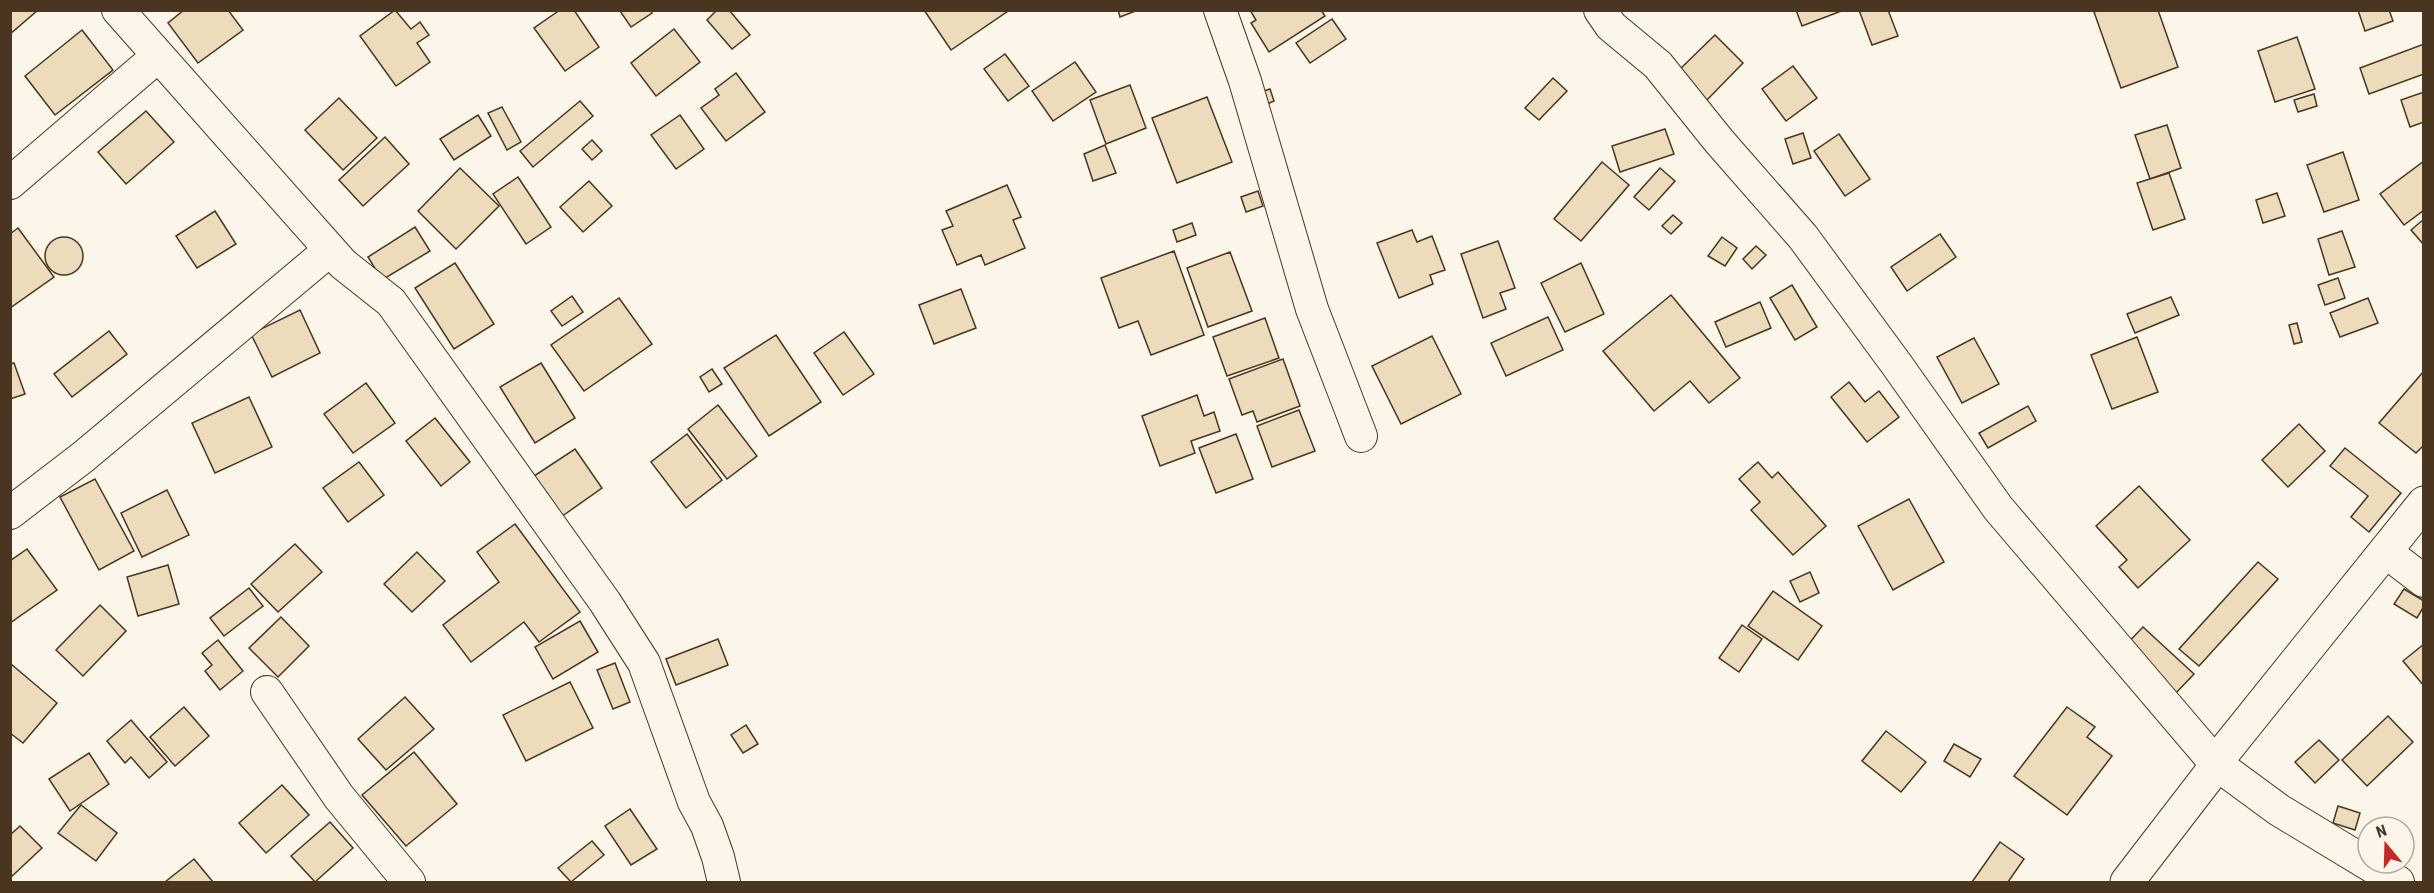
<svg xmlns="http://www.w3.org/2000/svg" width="2434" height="893" viewBox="0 0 2434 893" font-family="'Roboto Condensed',sans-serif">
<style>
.building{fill:#ecdcbc;stroke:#4a3520;stroke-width:1.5}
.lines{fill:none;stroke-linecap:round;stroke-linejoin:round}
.minor-casing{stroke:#4a3520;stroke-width:34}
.trunk-casing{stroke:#4a3520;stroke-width:35}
.minor{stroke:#fbf6e9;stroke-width:32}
.trunk{stroke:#fbf6e9;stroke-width:33}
</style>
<rect width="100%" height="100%" fill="#fbf6e9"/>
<!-- building -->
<g class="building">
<polygon points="10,10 38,10 10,34"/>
<polygon points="184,10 228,10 243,30 198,63 168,23"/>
<polygon points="395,10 411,29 420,22 429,35 417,43 430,62 396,86 360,36"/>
<polygon points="560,10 574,10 599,47 565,71 534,28"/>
<polygon points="650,10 652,13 631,27 620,11"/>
<polygon points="717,10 729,10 750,35 732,49 707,20"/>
<polygon points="924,10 1008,10 1008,11 951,50"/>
<polygon points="1118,10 1138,10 1120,17"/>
<polygon points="1250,10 1321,10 1325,16 1269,52 1251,23 1256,20"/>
<polygon points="1796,10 1844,10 1802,26"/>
<polygon points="1859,10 1888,10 1898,36 1872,45"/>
<polygon points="2099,10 2158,10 2178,67 2121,88 2094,12"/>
<polygon points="2358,10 2389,10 2393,21 2365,31"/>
<polygon points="1332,19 1346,39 1310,63 1296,43"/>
<polygon points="674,29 700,62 656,96 631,63"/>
<polygon points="82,30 113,70 55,115 25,76"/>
<polygon points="1715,35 1743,63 1706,101 1677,72"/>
<polygon points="2297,37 2315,89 2275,102 2258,51"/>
<polygon points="2424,44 2424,74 2369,94 2360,68"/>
<polygon points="1005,54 1029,86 1008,101 984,69"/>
<polygon points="1075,62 1096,92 1053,121 1032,91"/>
<polygon points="1793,66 1817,98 1786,121 1762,89"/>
<polygon points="736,73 765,112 726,141 701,108 719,95 715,89"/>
<polygon points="1553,78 1567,91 1539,120 1525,108"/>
<polygon points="1130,85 1146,128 1106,144 1090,100"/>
<polygon points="1270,89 1274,101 1265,105 1261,92"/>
<polygon points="2424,92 2424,122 2410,127 2401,100"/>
<polygon points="2314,94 2317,106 2298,112 2294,100"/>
<polygon points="1207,97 1232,162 1177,183 1152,118"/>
<polygon points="339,98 377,138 343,170 305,130"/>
<polygon points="580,101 593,116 533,167 520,151"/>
<polygon points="502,107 521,142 507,150 488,113"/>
<polygon points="146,111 174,142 126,184 98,152"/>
<polygon points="478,115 491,136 454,160 440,139"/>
<polygon points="680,115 704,149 676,169 651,135"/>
<polygon points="2167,125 2181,168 2150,179 2135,135"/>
<polygon points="1665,129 1674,154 1620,172 1612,146"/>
<polygon points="1803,133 1811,158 1793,164 1785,139"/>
<polygon points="1839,134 1870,179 1845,196 1814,151"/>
<polygon points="385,137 409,164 363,206 339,180"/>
<polygon points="592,140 602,151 592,160 582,149"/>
<polygon points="1105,145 1116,173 1093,181 1084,154"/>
<polygon points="2343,152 2359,200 2324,212 2307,165"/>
<polygon points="2424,161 2424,210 2404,225 2380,194"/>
<polygon points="1602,162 1629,185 1581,241 1554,219"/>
<polygon points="460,168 499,206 456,249 418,211"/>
<polygon points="1660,168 1675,181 1649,210 1634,197"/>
<polygon points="2169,173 2185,219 2153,230 2137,183"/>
<polygon points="518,177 551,227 526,244 493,194"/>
<polygon points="589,181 612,206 583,232 560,207"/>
<polygon points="1007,185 1021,217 1013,220 1025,248 985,265 981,255 957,265 942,230 953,226 946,211"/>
<polygon points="1258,191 1263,206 1246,212 1241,197"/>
<polygon points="2277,193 2285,216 2263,223 2256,200"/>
<polygon points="215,211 236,244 197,268 176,236"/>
<polygon points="1673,215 1682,223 1671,234 1662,226"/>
<polygon points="2424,219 2424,245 2411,230"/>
<polygon points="1192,223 1196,235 1177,242 1173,230"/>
<polygon points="415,227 430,251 382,280 368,257"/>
<polygon points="18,228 54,277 10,308 10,234"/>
<polygon points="1412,230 1417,242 1432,236 1445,270 1430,275 1433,284 1399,298 1377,243"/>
<polygon points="2342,231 2355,267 2329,275 2318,239"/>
<polygon points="1940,234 1956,257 1907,291 1891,267"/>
<polygon points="1722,237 1737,248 1725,266 1708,256"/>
<circle cx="64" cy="256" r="19"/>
<polygon points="1498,241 1515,288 1500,293 1506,309 1483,318 1461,254"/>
<polygon points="1756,246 1766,255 1752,269 1743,259"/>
<polygon points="1174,251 1204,335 1151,355 1138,321 1119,328 1101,278"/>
<polygon points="1230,252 1252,311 1208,327 1187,268"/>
<polygon points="455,263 494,324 454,349 415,288"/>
<polygon points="1581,263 1604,314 1565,332 1541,283"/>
<polygon points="2338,278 2345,298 2325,305 2318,285"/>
<polygon points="1792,285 1817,327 1795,340 1770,298"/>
<polygon points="961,289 976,328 934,344 919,305"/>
<polygon points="1671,295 1740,378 1709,403 1690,381 1654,411 1603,351"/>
<polygon points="572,296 583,312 562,326 551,311"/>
<polygon points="2171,297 2179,315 2135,333 2127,314"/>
<polygon points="619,298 652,344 584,391 551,345"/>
<polygon points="2368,298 2378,323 2340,337 2330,313"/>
<polygon points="1760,302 1771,328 1726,347 1715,322"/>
<polygon points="300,310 320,353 272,377 251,334"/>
<polygon points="1548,317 1563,350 1506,376 1491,343"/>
<polygon points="1265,318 1279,358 1227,376 1213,337"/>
<polygon points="2297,323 2302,342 2294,344 2289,325"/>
<polygon points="109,331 127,354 72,397 54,374"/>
<polygon points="844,332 874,374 843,395 814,353"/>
<polygon points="776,335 821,402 769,436 724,368"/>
<polygon points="1432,336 1461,394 1401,424 1372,366"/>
<polygon points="2137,337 2158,392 2112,409 2091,355"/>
<polygon points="1974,338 1999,384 1962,403 1937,357"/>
<polygon points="1283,359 1300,406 1257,422 1253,411 1242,415 1229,379"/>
<polygon points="14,363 25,394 10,399 10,364"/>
<polygon points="541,363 575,418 535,443 500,387"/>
<polygon points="712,369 722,384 709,392 700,377"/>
<polygon points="2424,371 2424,445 2416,453 2379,423"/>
<polygon points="1849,382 1865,402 1879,391 1899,417 1867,442 1831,397"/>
<polygon points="366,383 395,423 353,453 324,414"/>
<polygon points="1197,395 1204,416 1214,412 1220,431 1191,441 1195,453 1160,466 1142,416"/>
<polygon points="249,397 272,447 215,473 192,423"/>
<polygon points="718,405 757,456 727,479 688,429"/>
<polygon points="2028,406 2036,421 1988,448 1979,433"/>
<polygon points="1299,410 1315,451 1272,467 1257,426"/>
<polygon points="435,418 470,462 441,486 406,441"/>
<polygon points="2299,424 2325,451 2288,487 2262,460"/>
<polygon points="687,434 722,480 686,508 651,462"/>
<polygon points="1236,434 1253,479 1216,493 1199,448"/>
<polygon points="2345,448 2401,493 2369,532 2351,517 2368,496 2330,466"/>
<polygon points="575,449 602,488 561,517 534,476"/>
<polygon points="359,462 384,495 348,522 323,488"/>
<polygon points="1758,462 1772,478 1778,472 1826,526 1793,555 1751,510 1760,502 1739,479"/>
<polygon points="95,479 134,551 99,570 60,497"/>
<polygon points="2139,486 2190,540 2138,588 2119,567 2127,560 2096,526"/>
<polygon points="167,490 189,535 142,557 121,513"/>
<polygon points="1909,499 1944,562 1893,590 1858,526"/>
<polygon points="515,524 580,612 539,642 524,622 471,662 443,625 499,582 477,552"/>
<polygon points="295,544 322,572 278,612 251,584"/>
<polygon points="27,549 57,590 10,623 10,561"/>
<polygon points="417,552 445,581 412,612 384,584"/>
<polygon points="2258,562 2278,579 2199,666 2179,649"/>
<polygon points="168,565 179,604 138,616 127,577"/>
<polygon points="1810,572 1819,593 1800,602 1790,581"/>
<polygon points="249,588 263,606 224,636 210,618"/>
<polygon points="2404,589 2424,601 2424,606 2417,618 2394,604"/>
<polygon points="1773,591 1822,626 1798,660 1748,626"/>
<polygon points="100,605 126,631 83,676 56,650"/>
<polygon points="281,617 309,646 278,677 249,648"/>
<polygon points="580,621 598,652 553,679 535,647"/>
<polygon points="1742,625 1762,639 1739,672 1719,658"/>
<polygon points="2143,627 2194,674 2173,696 2122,649"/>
<polygon points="718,639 728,665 676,685 666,659"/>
<polygon points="218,640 243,671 220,690 205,671 212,665 202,653"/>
<polygon points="2424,644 2424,686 2403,661"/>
<polygon points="615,663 630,702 613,709 597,670"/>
<polygon points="11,664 57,703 23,743 10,733"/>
<polygon points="570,682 593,728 526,761 503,715"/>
<polygon points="405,697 434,729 386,770 358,739"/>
<polygon points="184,707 209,736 175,766 150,737"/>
<polygon points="2067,707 2095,727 2087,737 2112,756 2067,815 2014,776"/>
<polygon points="2388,716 2413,742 2367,786 2342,760"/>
<polygon points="131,720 167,762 149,778 131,757 125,763 107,741"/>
<polygon points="746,725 758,744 743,753 731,735"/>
<polygon points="1886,731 1926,762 1901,792 1862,761"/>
<polygon points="2319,740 2339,760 2315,783 2295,762"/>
<polygon points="1954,744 1981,759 1970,777 1944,761"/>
<polygon points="414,752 457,804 406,846 362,795"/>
<polygon points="89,753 109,784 70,811 49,779"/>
<polygon points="282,785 309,815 266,853 239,823"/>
<polygon points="81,805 117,833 96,861 58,833"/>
<polygon points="2338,806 2360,813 2355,830 2333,823"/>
<polygon points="630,809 657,849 631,865 605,826"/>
<polygon points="330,822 353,848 315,882 291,856"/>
<polygon points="20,826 42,848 10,878 10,835"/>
<polygon points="592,841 604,855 571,882 558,868"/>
<polygon points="2000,842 2024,859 2008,882 1972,882"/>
<polygon points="194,859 213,882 165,882"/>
</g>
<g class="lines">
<!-- minor casing -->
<g class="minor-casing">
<g id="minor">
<polyline points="118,10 343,264 391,302 605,602 644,663 694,802 707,826 718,857 724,882"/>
<polyline points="1220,10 1245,81 1312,309 1361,436"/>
<polyline points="1600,10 1611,26 1658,65 1719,141 1803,237 1897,365 1998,508 2217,765"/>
<polyline points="10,183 158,56"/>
<polyline points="10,513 83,457 330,250"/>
<polyline points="2386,552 2424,581"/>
<polyline points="267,692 339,797 409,882"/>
<polyline points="2215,763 2279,810 2398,882"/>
</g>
</g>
<!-- trunk casing -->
<g class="trunk-casing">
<polyline id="trunk" points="2127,882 2217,765 2215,763 2424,503"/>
</g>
<!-- minor -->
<use href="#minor" class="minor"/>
<!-- trunk -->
<use href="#trunk" class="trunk"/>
</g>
<!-- border -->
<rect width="2434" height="893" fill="none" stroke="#4a3520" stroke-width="24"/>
<!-- north arrow -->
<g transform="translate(2386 845) rotate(341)"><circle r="28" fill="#fbf6e9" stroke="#b4a999" stroke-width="1.5"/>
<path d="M0-4.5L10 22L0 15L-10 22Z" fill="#c62828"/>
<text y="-9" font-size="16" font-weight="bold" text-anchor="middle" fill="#4a3520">N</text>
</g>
</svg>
